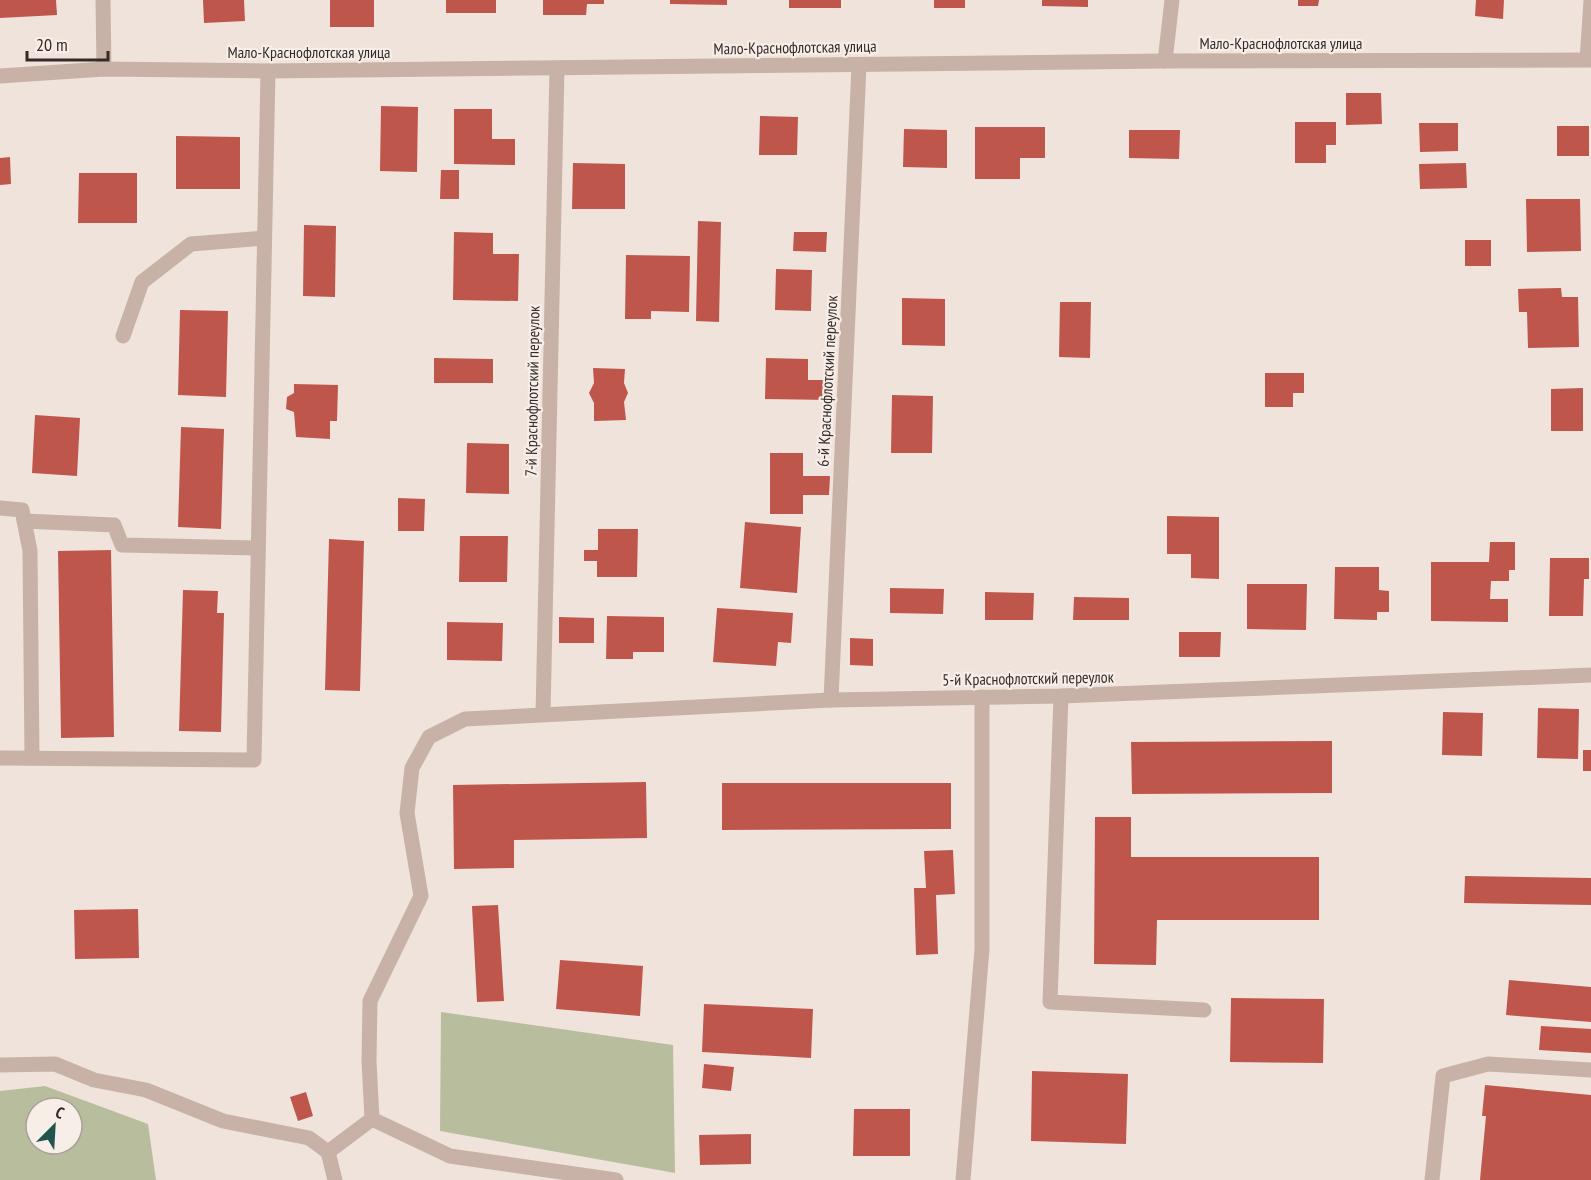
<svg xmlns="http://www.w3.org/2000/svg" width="1591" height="1180" viewBox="0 0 1591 1180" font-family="'PT Sans Narrow',sans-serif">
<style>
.green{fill:#b8be9d;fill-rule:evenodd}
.building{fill:#bf564b}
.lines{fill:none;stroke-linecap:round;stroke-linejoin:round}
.service{stroke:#c8b2a8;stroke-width:15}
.minor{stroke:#c8b2a8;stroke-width:15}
.tertiary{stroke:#c8b2a8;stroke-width:15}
.labels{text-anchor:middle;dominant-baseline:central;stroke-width:4.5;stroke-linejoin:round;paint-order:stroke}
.street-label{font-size:16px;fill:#352a28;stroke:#f8eee8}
</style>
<rect width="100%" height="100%" fill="#f0e3dc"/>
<!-- green -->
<g class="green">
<polygon points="441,1012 673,1045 675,1173 440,1131"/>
<path d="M45,1086L148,1124L156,1180H0V1091ZM36,1108H72V1144H36Z"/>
</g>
<!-- building -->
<g class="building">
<polygon points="0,0 56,0 57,15 0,18"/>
<polygon points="203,0 244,0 245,21 204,23"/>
<rect x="330" y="0" width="44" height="27"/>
<rect x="446" y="0" width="50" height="13"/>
<polygon points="543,0 604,0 604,4 587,4 586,15 543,15"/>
<polygon points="670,0 727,0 727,5 670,4"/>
<rect x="789" y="0" width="52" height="8"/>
<rect x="934" y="0" width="31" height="8"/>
<polygon points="1042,0 1088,0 1088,7 1042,6"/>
<polygon points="1298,0 1319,0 1318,6 1298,6"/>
<polygon points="1476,0 1504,0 1503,19 1475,16"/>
<polygon points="1346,93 1381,93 1382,124 1346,125"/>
<polygon points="381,106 418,107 417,172 380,171"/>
<polygon points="454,109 492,109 492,139 515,139 515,165 454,164"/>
<polygon points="760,116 798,117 797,155 759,155"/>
<polygon points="1295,122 1336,122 1336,145 1326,145 1326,163 1295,163"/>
<polygon points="1419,123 1458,123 1458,151 1420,152"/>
<rect x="1557" y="126" width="32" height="30"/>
<polygon points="975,127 1045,127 1045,158 1020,158 1020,179 975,179"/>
<polygon points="904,129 947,130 947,168 903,167"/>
<polygon points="1129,130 1180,130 1179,159 1129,158"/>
<polygon points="176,136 240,137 240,189 176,189"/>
<polygon points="10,157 11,184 0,185 0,158"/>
<polygon points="573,163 625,164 625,209 572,209"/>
<polygon points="1466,163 1467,188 1420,189 1419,164"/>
<polygon points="441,170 459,170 459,199 440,199"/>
<polygon points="79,173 137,173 137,223 78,223"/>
<polygon points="1526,199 1580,199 1581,251 1527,252"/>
<polygon points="698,221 721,222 719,322 696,321"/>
<polygon points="304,225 336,226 335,297 303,296"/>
<polygon points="454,232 493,233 493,254 519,254 518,301 453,300"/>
<polygon points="794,232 827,232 826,252 793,251"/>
<rect x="1465" y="240" width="26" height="26"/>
<polygon points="626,255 690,256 689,312 651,311 651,319 625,319"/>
<polygon points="776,269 812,270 811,311 775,310"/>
<polygon points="1561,288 1562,297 1578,297 1579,347 1528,348 1527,312 1519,312 1518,289"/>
<polygon points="902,298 945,299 945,346 902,345"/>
<polygon points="1060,302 1091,302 1090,358 1059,357"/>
<polygon points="180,310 228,311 226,397 178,395"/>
<polygon points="434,358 493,359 493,383 434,383"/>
<polygon points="766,358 808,359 808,380 830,380 830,400 765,399"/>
<polygon points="593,368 625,369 624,383 628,393 624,402 626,420 594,421 594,403 589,393 594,383"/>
<polygon points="1265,373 1304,373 1304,393 1293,393 1293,407 1265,407"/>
<polygon points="294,384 338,385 337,421 330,421 330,439 296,437 294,412 286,409 287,397 294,393"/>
<polygon points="1583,388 1583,431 1551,431 1551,389"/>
<polygon points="892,395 933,396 932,453 891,453"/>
<polygon points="35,415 80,418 77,476 32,473"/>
<polygon points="181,427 224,429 221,529 178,527"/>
<polygon points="467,443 509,444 509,494 466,493"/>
<polygon points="770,453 803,453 803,476 830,476 829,495 803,495 803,514 770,514"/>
<polygon points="398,498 425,499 424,531 398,531"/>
<polygon points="1167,516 1219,517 1219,579 1191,578 1191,554 1167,554"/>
<polygon points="745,522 801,527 797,593 740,588"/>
<polygon points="598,529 638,529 637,577 597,577 597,561 584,561 584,550 598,550"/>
<polygon points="460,536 508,536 507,582 459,582"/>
<polygon points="329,539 364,541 360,691 325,690"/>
<polygon points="1490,542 1515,542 1515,570 1509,570 1509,581 1491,581 1490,599 1508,599 1508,622 1431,621 1431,562 1489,562"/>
<polygon points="111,550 114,737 61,738 58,551"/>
<polygon points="1550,558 1589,558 1589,579 1584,579 1583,616 1549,616"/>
<polygon points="1335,567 1379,567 1379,590 1389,591 1389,612 1377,612 1377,620 1334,619"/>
<polygon points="1247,584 1307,584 1306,630 1247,629"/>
<polygon points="890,588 944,589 943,614 890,613"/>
<polygon points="183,590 218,591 217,613 224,613 221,732 179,731"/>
<polygon points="985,592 1034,593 1033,620 985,620"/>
<polygon points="1074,597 1129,598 1129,620 1073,620"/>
<polygon points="717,608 793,613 791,643 778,642 776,666 713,662"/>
<polygon points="607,616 664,617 664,652 633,652 633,659 606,659"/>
<polygon points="559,617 594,618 594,643 559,643"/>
<polygon points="447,622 503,623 502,661 447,660"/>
<polygon points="1179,632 1221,632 1220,657 1179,657"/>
<polygon points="850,638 873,639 873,666 850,665"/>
<polygon points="1538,708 1579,709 1578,759 1537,758"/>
<polygon points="1443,712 1483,713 1482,756 1442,755"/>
<polygon points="1332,741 1332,793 1132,794 1131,742"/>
<rect x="1583" y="750" width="8" height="21"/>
<polygon points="646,782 647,838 514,840 514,868 454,869 453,785"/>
<polygon points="722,783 951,783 951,829 722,830"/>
<polygon points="1095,817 1131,817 1131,857 1319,857 1319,920 1157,920 1156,965 1094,964"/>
<polygon points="953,850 955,894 936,895 938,954 916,955 914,888 926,888 924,851"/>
<polygon points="1465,876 1591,878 1591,905 1464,903"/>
<polygon points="498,905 504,1001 477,1002 472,906"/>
<polygon points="138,909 139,958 75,959 74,910"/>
<polygon points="560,960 643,966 640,1016 556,1009"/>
<polygon points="1509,980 1591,987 1591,1022 1506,1015"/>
<polygon points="1231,998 1324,999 1323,1063 1230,1062"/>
<polygon points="704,1004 813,1009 811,1058 702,1052"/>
<polygon points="1541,1026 1591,1029 1591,1053 1539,1050"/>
<polygon points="704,1064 734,1067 731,1091 702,1088"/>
<polygon points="1032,1071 1128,1074 1126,1144 1031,1141"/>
<polygon points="1485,1085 1591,1095 1591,1180 1480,1180 1486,1116 1482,1116"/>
<polygon points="306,1092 313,1116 298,1121 290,1097"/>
<polygon points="854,1109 910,1109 910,1156 853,1156"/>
<polygon points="751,1134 751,1164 700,1165 699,1135"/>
</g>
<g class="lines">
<!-- service -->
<g class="service">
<polyline points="1587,60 1591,1"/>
<polyline points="1165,61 1172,0"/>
<polyline points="123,336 142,282 191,244 264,238"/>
<polyline points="0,508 22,510 30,551 32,758"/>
<polyline points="24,521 114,525 122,545 258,548"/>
<polyline points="1061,696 1050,1002 1204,1010"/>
</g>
<!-- minor -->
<g class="minor">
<polyline points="103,0 104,69"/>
<polyline points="831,700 859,65"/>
<polyline points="543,714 557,69"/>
<polyline points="0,758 254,760 268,71"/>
<polyline points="0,1065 55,1064 94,1080 146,1090 223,1121 309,1138 328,1152 335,1180"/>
<polyline points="372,1119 450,1156 616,1180"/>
<polyline points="328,1152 372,1119 369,1061 370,1001 421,896 407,813 412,768 429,737 465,719 831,700 1061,696 1591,675"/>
<polyline points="963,1180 982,949 982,697"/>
<polyline points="1432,1180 1443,1076 1488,1064 1591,1070"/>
</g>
<!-- tertiary -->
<polyline class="tertiary" points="0,76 104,69 268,71 1165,61 1591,60"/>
</g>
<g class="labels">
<!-- street labels -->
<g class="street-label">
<text x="1281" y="43">Мало-Краснофлотская улица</text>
<text transform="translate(795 47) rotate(-1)">Мало-Краснофлотская улица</text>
<text x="309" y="52">Мало-Краснофлотская улица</text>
<text transform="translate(827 381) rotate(-87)">6-й Краснофлотский переулок</text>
<text transform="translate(532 391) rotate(-89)">7-й Краснофлотский переулок</text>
<text transform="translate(1028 678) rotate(-1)">5-й Краснофлотский переулок</text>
</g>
</g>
<!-- north arrow -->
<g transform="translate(54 1126) rotate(24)"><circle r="28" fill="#f8eee8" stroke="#aaa09b" stroke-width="1.5"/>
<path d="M0-4.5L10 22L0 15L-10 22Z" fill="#20544f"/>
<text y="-9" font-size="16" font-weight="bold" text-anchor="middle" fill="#352a28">С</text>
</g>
<!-- scale -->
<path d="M27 51v9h81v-9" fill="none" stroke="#352a28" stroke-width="3"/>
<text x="36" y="51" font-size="18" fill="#352a28" stroke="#f8eee8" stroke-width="4.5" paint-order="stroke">20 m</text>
</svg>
